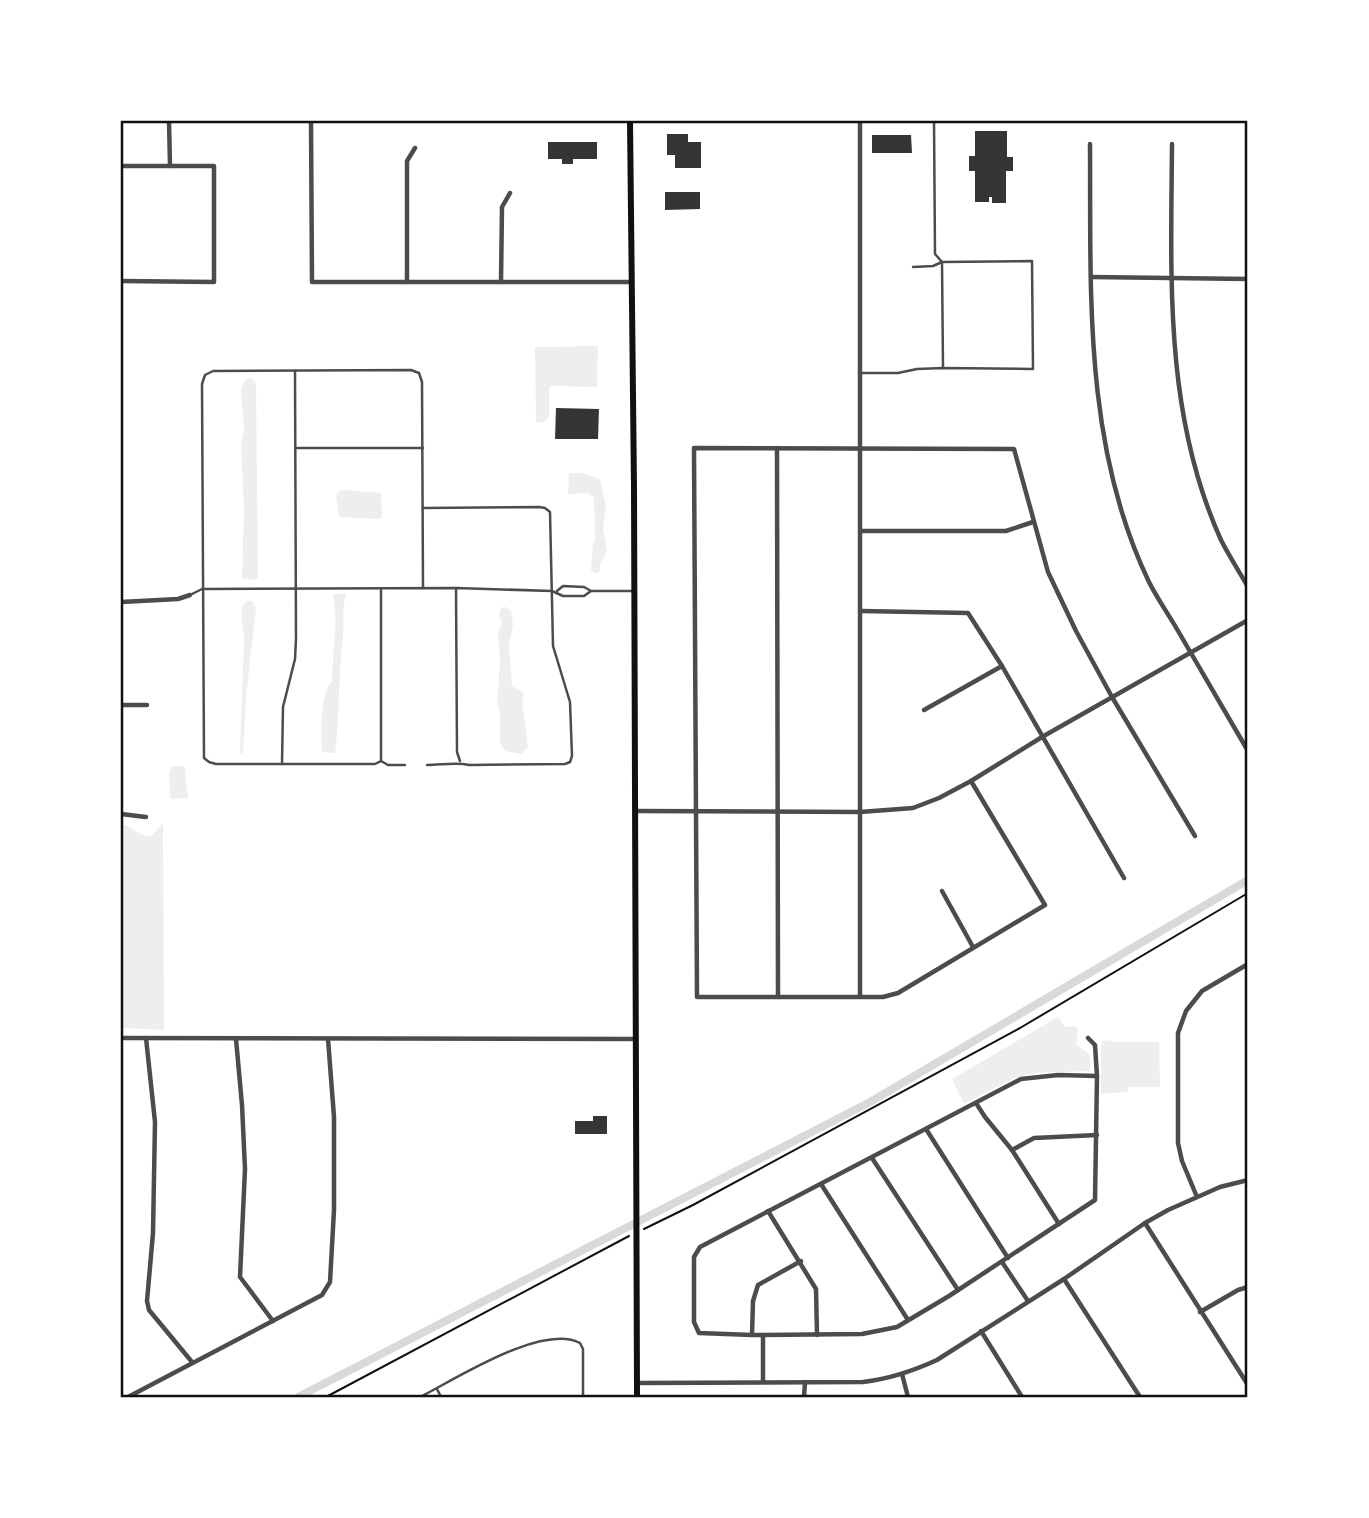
<svg xmlns="http://www.w3.org/2000/svg" width="1369" height="1518" viewBox="0 0 1369 1518" font-family="'Alegreya Sans',sans-serif">
<style>
.green{fill:#eee}
.lines{fill:none;stroke-linecap:round;stroke-linejoin:round}
.canal{stroke:#d9d9d9;stroke-width:8}
.building{fill:#353535}
.path{stroke:#111;stroke-width:2}
.service{stroke:#4c4c4c;stroke-width:2.5}
.minor{stroke:#4c4c4c;stroke-width:4.5}
.secondary{stroke:#111;stroke-width:6}
.neatline{fill:none;stroke:#111;stroke-width:2.5}
</style>
<rect width="100%" height="100%" fill="#fff"/>
<!-- green -->
<g class="green">
<polygon points="598,346 597,387 551,386 549,389 549,417 543,423 536,422 535,347"/>
<polygon points="248,378 252,378 256,384 258,577 255,580 242,578 244,510 241,444 244,430 241,391 243,383"/>
<polygon points="569,473 582,473 600,479 606,506 603,529 607,551 600,565 600,571 595,574 591,570 593,544 595,540 594,497 588,493 568,494"/>
<polygon points="344,490 381,493 382,514 380,519 339,517 336,496 339,491"/>
<path d="M333,594H346C342,608 344,624 343,638C338,676 340,715 335,753L322,752C321,732 319,696 332,681C332,652 339,622 333,594Z"/>
<polygon points="247,601 252,601 256,608 246,697 243,754 240,752 244,638 241,613 243,605"/>
<polygon points="506,607 511,611 513,625 509,647 512,686 524,693 522,702 528,747 521,754 505,751 500,743 500,714 497,703 500,661 498,633 502,624 499,614 501,608"/>
<polygon points="173,766 182,766 185,769 188,798 172,799 170,797 169,771"/>
<path d="M163,823L164,1030L121,1028V825C134,825 135,836 152,836Z"/>
<polygon points="1058,1017 1065,1027 1075,1026 1078,1030 1076,1044 1090,1055 1090,1071 1035,1073 1014,1078 964,1104 952,1079"/>
<polygon points="1103,1040 1119,1042 1159,1042 1160,1087 1128,1087 1128,1092 1101,1094 1101,1046"/>
</g>
<g class="lines">
<!-- canal -->
<polyline class="canal" points="298,1397 870,1102 1248,880"/>
</g>
<!-- building -->
<g class="building">
<polygon points="975,131 1007,131 1007,157 1013,157 1013,171 1006,171 1006,203 992,203 992,197 989,197 989,202 975,202 975,171 969,171 969,156 975,156"/>
<polygon points="667,134 688,134 688,142 701,142 701,168 675,168 675,155 667,155"/>
<polygon points="872,135 911,135 912,153 872,153"/>
<polygon points="548,142 597,142 597,159 573,159 573,164 562,164 562,159 548,159"/>
<polygon points="665,192 700,192 700,209 665,210"/>
<polygon points="556,408 599,409 598,439 555,439"/>
<polygon points="593,1116 607,1116 607,1134 575,1134 575,1121 593,1121"/>
</g>
<g class="lines">
<!-- path -->
<g class="path">
<polyline points="644,1229 693,1205 1020,1028 1248,893"/>
<polyline points="326,1397 629,1236"/>
</g>
<!-- service -->
<g class="service">
<polyline points="934,121 935,254 942,262 943,368"/>
<polyline points="859,373 898,373 917,369 943,368 1033,369 1032,261 942,262 933,266 913,267"/>
<polyline points="296,448 423,448"/>
<path d="M423,508L539,507L545,508L550,512L553,646L570,702L572,756L570,762L565,764L469,765C457,762 441,765 427,765"/>
<polyline points="456,588 457,752 460,761"/>
<polyline points="557,591 563,586 584,587 591,591 635,591"/>
<polyline points="190,595 202,589 456,588 552,591 563,596 584,596 591,591"/>
<polyline points="381,761 381,590"/>
<polyline points="282,764 283,707 295,659 296,639 295,371"/>
<polyline points="405,765 388,765 381,761 375,764 216,764 209,762 204,758 202,384 205,375 213,371 411,370 419,373 422,382 423,588"/>
<polyline points="437,1389 441,1397"/>
<path d="M420,1397C456,1379 542,1323 580,1343L583,1349V1397"/>
</g>
<!-- minor -->
<g class="minor">
<polyline points="169,121 170,166"/>
<polyline points="311,121 312,282 632,282"/>
<polyline points="860,121 860,996"/>
<path d="M1090,144C1091,292 1083,445 1149,582C1158,600 1171,618 1181,636C1204,675 1226,713 1248,751"/>
<path d="M1172,144C1171,279 1164,414 1221,540C1229,556 1239,571 1248,587"/>
<polyline points="121,166 214,166 214,282 121,281"/>
<polyline points="1091,277 1248,279"/>
<polyline points="407,282 407,161 415,148"/>
<polyline points="501,282 502,207 510,193"/>
<polyline points="777,448 778,996"/>
<polyline points="861,531 1006,531 1033,522"/>
<polyline points="121,602 178,599 190,595"/>
<polyline points="861,611 968,613 1002,666 1124,878"/>
<polyline points="121,705 147,705"/>
<polyline points="924,710 1002,666"/>
<polyline points="971,781 1045,905 898,993 883,997 697,997 694,448 1014,449 1048,572 1076,631 1112,697 1195,836"/>
<polyline points="635,811 860,812 913,808 939,798 971,781 1042,737 1248,620"/>
<polyline points="121,814 146,817"/>
<polyline points="942,891 973,947"/>
<polyline points="121,1038 636,1039"/>
<polyline points="146,1038 155,1122 153,1233 147,1301 149,1310 192,1362"/>
<polyline points="1088,1038 1095,1045 1097,1076 1095,1200 949,1296 897,1327 862,1334 752,1335 699,1333 694,1322 694,1257 700,1247 1021,1079 1058,1075 1097,1076"/>
<polyline points="236,1039 242,1105 245,1169 240,1277 273,1321"/>
<polyline points="976,1103 985,1117 1012,1150 1059,1224"/>
<polyline points="926,1129 1008,1258"/>
<polyline points="1012,1150 1034,1138 1097,1135"/>
<polyline points="872,1158 958,1290"/>
<polyline points="821,1184 908,1320"/>
<polyline points="1197,1197 1182,1161 1178,1143 1178,1033 1186,1011 1202,991 1248,964"/>
<polyline points="768,1211 816,1289 817,1335"/>
<polyline points="1145,1223 1248,1385"/>
<polyline points="1002,1262 1028,1301"/>
<polyline points="1064,1279 1140,1397"/>
<polyline points="1200,1312 1238,1290 1248,1287"/>
<polyline points="981,1331 1022,1397"/>
<polyline points="752,1335 753,1301 758,1285 801,1261"/>
<polyline points="763,1335 763,1382"/>
<polyline points="902,1374 908,1397"/>
<path d="M637,1383L863,1382C889,1379 913,1371 937,1360L1064,1279L1145,1223L1168,1210L1220,1187L1248,1180"/>
<polyline points="128,1397 322,1295 330,1282 334,1210 334,1117 328,1039"/>
<polyline points="804,1397 805,1382"/>
</g>
<!-- secondary -->
<polyline class="secondary" points="630,121 634,487 637,1397"/>
</g>
<!-- border -->
<rect width="1369" height="1518" fill="none" stroke="#ffffff" stroke-width="245"/>
<rect x="122" y="122" width="1124" height="1274" class="neatline"/>
</svg>
